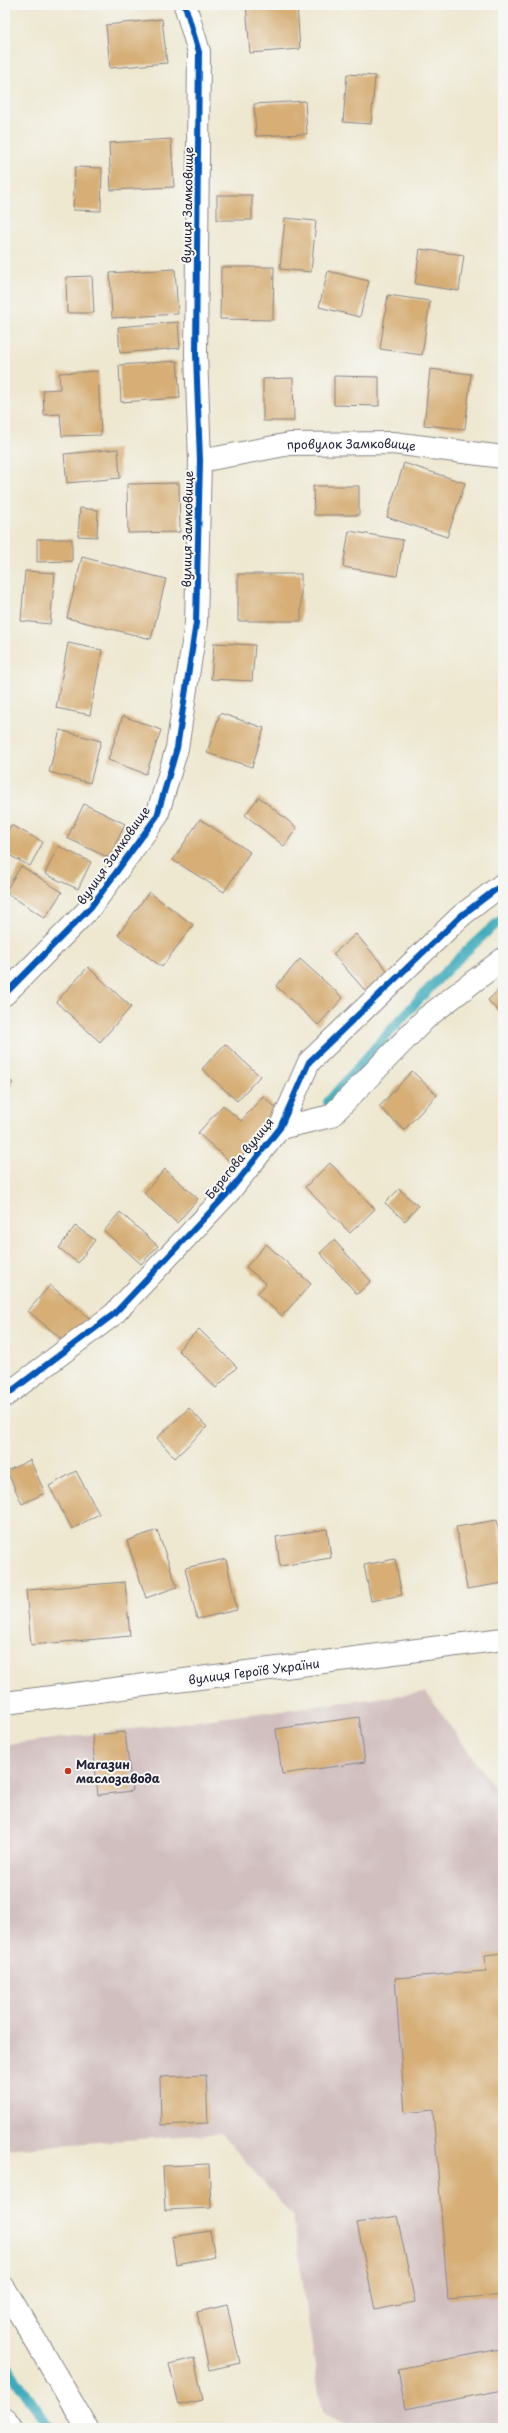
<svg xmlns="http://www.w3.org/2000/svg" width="508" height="2433" viewBox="0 0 508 2433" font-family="'Playpen Sans',sans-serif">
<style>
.industrial{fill:#d1bfbf}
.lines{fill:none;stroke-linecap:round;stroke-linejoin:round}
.stream{stroke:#3dabbb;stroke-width:10}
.building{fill:#d6ae76}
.minor-casing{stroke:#888586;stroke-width:24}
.secondary-casing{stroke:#888586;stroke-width:24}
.minor{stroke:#fff;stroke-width:22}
.secondary{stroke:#fff;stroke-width:22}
.cycleway-casing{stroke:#f6f6f2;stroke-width:8}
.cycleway{stroke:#0057b8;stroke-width:6}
.poi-dot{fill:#c8321e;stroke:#f6f6f2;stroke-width:1.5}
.labels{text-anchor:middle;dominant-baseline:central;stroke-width:4;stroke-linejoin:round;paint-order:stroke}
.street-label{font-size:12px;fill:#22223b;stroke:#f6f6f2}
.poi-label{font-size:12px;font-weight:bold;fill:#22223b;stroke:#f6f6f2;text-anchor:start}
</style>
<rect width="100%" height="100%" fill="#f6f6f2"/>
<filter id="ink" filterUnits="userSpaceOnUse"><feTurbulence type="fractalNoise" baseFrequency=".025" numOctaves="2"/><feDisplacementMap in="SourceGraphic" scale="8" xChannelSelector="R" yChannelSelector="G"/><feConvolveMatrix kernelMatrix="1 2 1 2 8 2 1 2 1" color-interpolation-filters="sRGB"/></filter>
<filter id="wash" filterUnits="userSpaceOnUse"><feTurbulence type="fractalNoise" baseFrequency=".012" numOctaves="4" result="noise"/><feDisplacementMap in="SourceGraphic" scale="16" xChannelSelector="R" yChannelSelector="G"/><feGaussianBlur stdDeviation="0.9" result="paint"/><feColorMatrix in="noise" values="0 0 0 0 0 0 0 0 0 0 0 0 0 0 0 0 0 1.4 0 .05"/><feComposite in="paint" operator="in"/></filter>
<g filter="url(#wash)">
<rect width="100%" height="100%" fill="#eee8d1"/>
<!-- industrial -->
<polygon class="industrial" points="426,1692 503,1800 503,2428 355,2428 322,2413 293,2217 221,2133 5,2149 5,1745"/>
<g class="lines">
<!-- stream -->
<g class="stream">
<path d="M328,1102C384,1038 438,973 503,918"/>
<polyline points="5,2364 50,2428"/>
</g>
</g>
<g id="blocks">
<!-- building -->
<g class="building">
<polygon points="246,5 297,5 300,49 250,53"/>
<polygon points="162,19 167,63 110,68 106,25"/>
<polygon points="347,74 375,76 371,124 343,122"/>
<polygon points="305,101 307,134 256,136 254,104"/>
<polygon points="171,139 174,187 111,190 109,143"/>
<polygon points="75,167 102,168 101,211 73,210"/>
<rect x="217" y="195" width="35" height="25"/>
<polygon points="285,218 316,221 311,272 280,269"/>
<polygon points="420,249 464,255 459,291 415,284"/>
<polygon points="221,267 274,267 273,320 220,319"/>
<polygon points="175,269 178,314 112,318 110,273"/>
<polygon points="328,271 369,281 360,317 319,307"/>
<polygon points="92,276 94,313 67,313 66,277"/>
<polygon points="388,295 430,301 422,355 380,349"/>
<polygon points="178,322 180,348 120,353 118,327"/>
<polygon points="177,361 180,398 121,402 119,365"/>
<polygon points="430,369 471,374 465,429 424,425"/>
<polygon points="98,371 101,435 62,436 60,414 44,415 43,390 60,389 59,373"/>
<polygon points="334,376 379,377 379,406 334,405"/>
<polygon points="293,378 294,421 263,421 263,379"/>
<polygon points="118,449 120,478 67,483 64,454"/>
<polygon points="404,463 465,483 447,537 387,517"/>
<polygon points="179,483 180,532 128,533 127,484"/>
<polygon points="313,486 359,486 359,515 314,515"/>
<polygon points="80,508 98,510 97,537 78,536"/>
<polygon points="349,531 403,540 397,576 343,567"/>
<polygon points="37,539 72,539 72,561 37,562"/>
<polygon points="82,557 166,579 151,639 67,618"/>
<polygon points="25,571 55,573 50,624 21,621"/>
<rect x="238" y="574" width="63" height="47"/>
<polygon points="68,643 102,650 90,715 56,708"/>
<polygon points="214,643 255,645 252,681 211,679"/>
<polygon points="220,713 264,728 252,767 207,753"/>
<polygon points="123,716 161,730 146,774 108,760"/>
<polygon points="60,730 101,741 90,783 49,772"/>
<polygon points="259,797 297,828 284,846 245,815"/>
<polygon points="84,804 125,824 109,858 67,838"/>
<polygon points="200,819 250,852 224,892 173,860"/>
<polygon points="11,825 43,842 30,866 5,853 5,837"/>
<polygon points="58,846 91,862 78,889 45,874"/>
<polygon points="21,866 62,892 45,918 5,892"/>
<polygon points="149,892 193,925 162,967 118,935"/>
<polygon points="356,934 392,976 369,995 333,954"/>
<polygon points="300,959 343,998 318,1025 276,986"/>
<polygon points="88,967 131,1007 100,1042 56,1002"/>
<polygon points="503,986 503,1017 488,1000"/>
<polygon points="225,1044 260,1076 237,1101 202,1069"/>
<polygon points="412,1071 437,1095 404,1130 379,1107"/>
<polygon points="5,1076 13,1083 5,1091"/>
<polygon points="263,1096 286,1117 239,1170 198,1133 223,1105 241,1121"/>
<polygon points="330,1163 375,1209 350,1233 305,1187"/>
<polygon points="165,1169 198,1199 177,1223 144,1193"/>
<polygon points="399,1189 418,1206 405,1221 385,1203"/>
<polygon points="120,1212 158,1246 141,1264 104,1231"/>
<polygon points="75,1226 95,1240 78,1263 59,1248"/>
<polygon points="334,1240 371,1281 357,1294 320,1253"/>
<polygon points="266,1244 311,1284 282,1316 257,1294 266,1284 246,1267"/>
<polygon points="50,1285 94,1322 72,1348 28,1311"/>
<polygon points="199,1329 237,1367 216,1388 178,1350"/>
<polygon points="189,1408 207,1427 175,1458 157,1438"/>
<polygon points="30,1460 45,1493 22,1504 7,1471"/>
<polygon points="76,1471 99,1514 72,1529 49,1486"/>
<polygon points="497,1520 503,1556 503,1583 467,1589 456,1527"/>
<polygon points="327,1529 331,1558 280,1566 276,1537"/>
<polygon points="157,1530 177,1587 146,1598 127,1541"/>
<polygon points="226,1559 237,1610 197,1619 185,1568"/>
<polygon points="395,1559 402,1595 371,1601 364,1565"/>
<polygon points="125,1582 130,1636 31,1645 26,1590"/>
<polygon points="359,1717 365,1762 282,1774 276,1729"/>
<polygon points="125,1732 132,1791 98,1795 92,1735"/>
<polygon points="503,1953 503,2295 448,2299 433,2110 405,2113 395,1978 486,1971 485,1955"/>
<polygon points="206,2075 208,2123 161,2125 160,2077"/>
<polygon points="209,2164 211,2208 165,2210 163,2166"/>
<polygon points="397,2216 415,2302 375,2310 357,2223"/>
<polygon points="210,2231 215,2257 176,2264 172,2237"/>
<polygon points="227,2305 240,2363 209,2370 197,2312"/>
<polygon points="500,2349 503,2365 503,2390 405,2409 398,2369"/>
<polygon points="194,2358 203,2400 179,2405 169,2364"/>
</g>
</g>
</g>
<g filter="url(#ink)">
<use href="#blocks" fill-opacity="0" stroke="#888586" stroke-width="1"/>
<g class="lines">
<!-- minor casing -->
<g class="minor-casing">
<g id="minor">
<path id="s1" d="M200,461L290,444L393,443L503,457"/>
<polyline points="5,994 91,907 157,816 177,748 196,623 200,461 196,354 199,52 185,5"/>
<polyline points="280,1128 331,1116 427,1017 503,959"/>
<polyline points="5,1396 114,1314 229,1192 280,1128 309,1062 462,915 503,884"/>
<polyline points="5,2289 87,2428"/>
<polyline points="5,2419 11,2428"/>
</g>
</g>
<!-- secondary casing -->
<g class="secondary-casing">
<g id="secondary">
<path id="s2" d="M5,1703L503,1639"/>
</g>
</g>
<!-- minor -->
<use href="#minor" class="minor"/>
<!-- secondary -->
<use href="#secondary" class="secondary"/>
<!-- cycleway casing -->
<g class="cycleway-casing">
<g id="cycleway">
<polyline points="5,994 91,907 157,816 177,748 196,623 200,461 196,354 199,52 185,5"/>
<polyline points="5,1396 114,1314 229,1192 280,1128 309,1062 462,915 503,884"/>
</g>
</g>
<!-- cycleway -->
<use href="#cycleway" class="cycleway"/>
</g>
</g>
<!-- markers -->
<circle class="poi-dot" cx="68" cy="1771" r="4"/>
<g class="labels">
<!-- street labels -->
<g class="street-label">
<text transform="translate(187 205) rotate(-89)">вулиця Замковище</text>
<text stroke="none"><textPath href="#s1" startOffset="153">провулок Замковище</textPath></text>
<text transform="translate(187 529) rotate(-89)">вулиця Замковище</text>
<text transform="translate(113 855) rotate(-55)">вулиця Замковище</text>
<text transform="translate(239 1158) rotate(-51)">Берегова вулиця</text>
<text stroke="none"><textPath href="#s2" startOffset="251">вулиця Героїв України</textPath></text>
</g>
<!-- poi labels -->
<g class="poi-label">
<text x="76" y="1764">Магазин<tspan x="76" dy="14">маслозавода</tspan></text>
</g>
</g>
<!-- margin -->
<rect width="508" height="2433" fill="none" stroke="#f6f6f2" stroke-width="20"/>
</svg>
